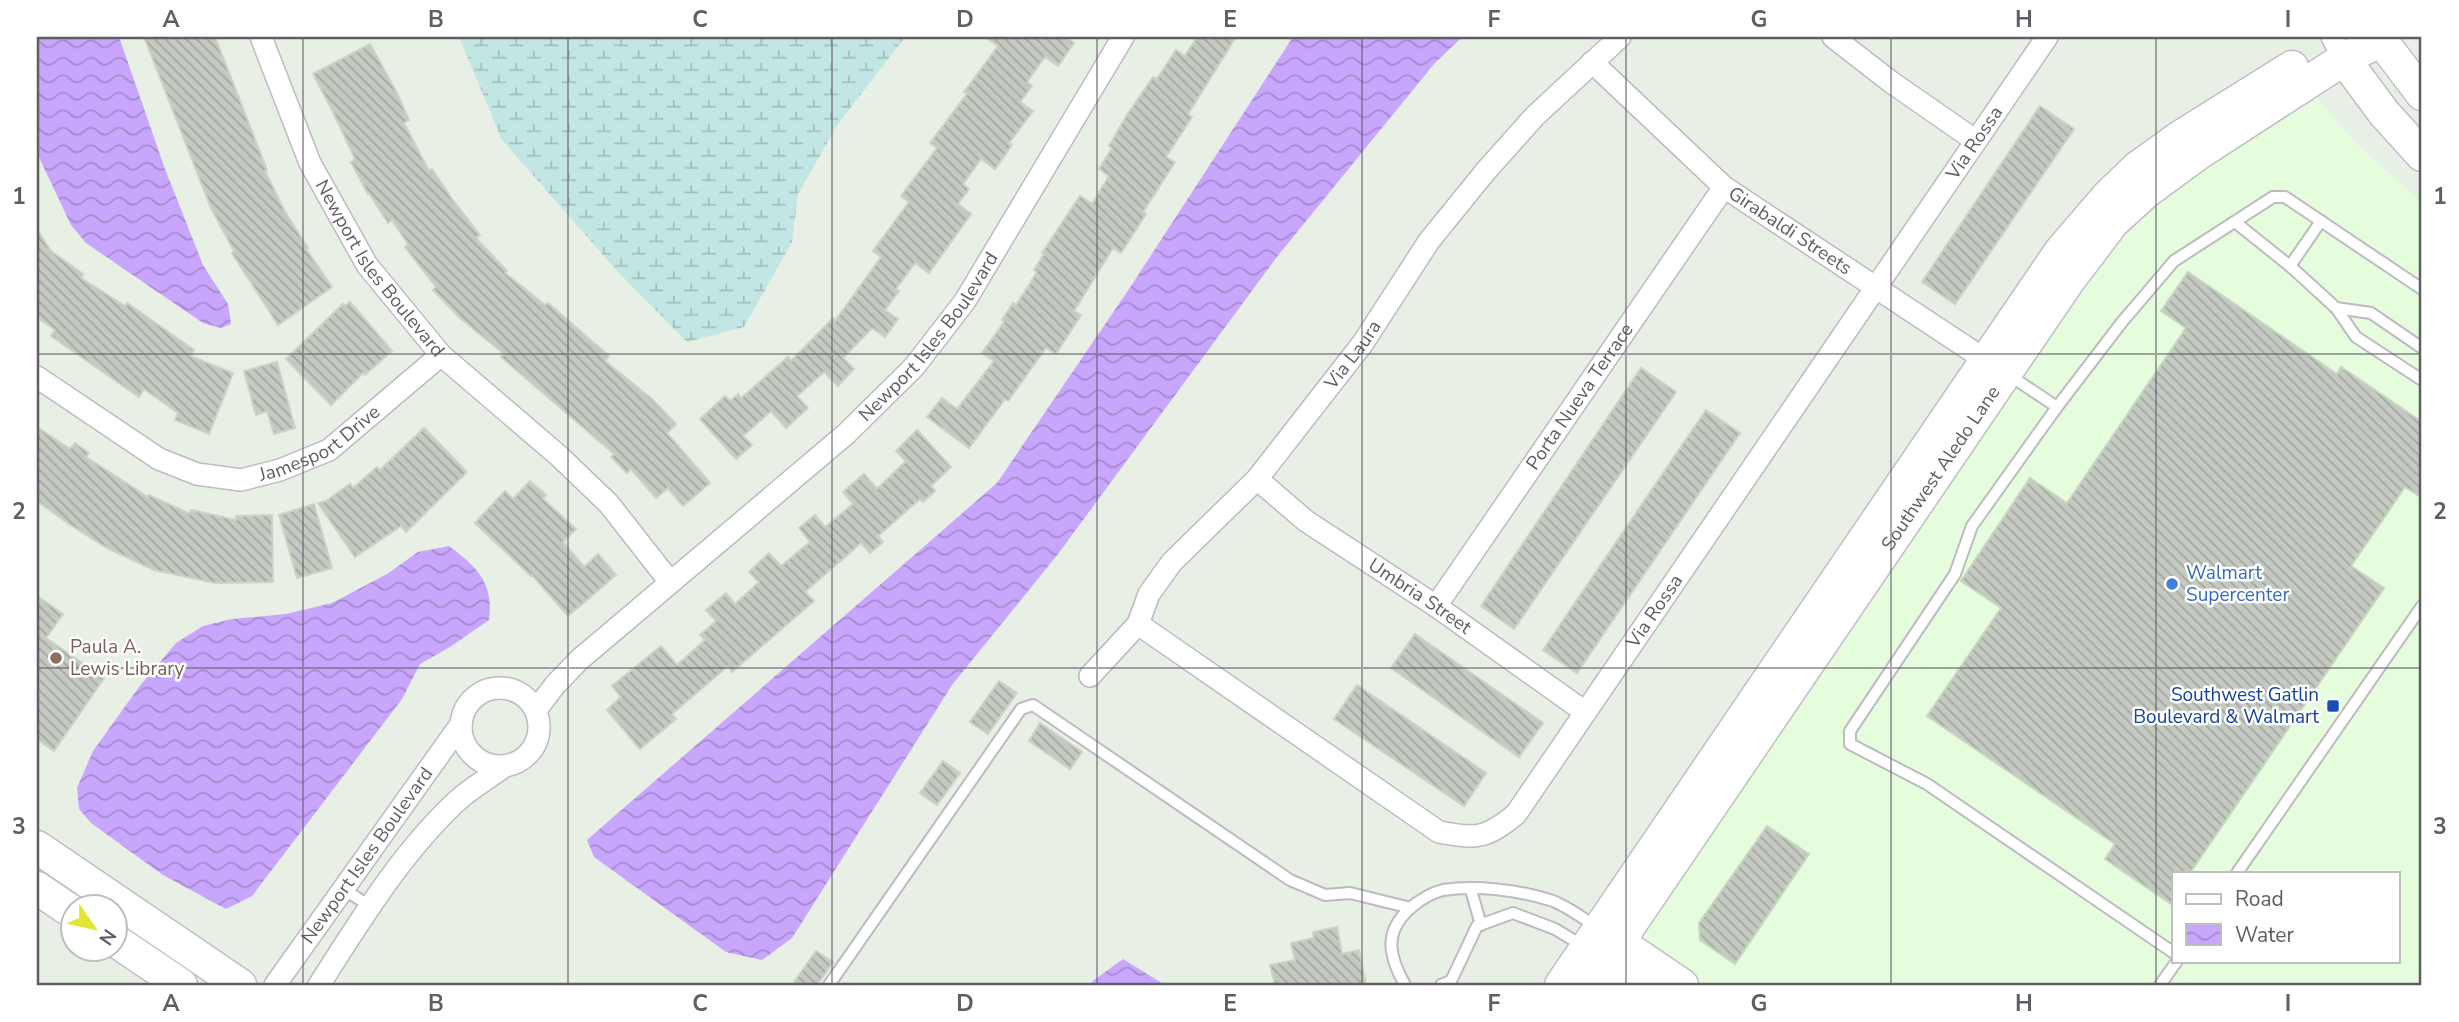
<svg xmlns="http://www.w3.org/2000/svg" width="2459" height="1022" viewBox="0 0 2459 1022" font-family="'Nunito Sans',sans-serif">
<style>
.commercial{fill:#e5fddc;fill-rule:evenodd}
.wetland{fill:url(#wetland-marsh)}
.water{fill:url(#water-waves)}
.building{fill:url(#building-back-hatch);stroke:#c9d4c3;stroke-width:2}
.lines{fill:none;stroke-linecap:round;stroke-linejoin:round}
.lane-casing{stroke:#bebac1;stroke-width:14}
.street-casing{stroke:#bebac1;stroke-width:24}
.secondary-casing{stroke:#c2bdc6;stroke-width:35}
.lane{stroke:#fff;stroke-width:10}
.street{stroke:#fff;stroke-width:21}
.secondary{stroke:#fff;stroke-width:32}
.grid{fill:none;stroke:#615d65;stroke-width:2;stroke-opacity:0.55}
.shop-dot{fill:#3f7fe0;stroke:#fff;stroke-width:2.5}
.education-dot{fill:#8d6e63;stroke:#fff;stroke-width:2.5}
.transit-dot{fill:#1a4fb4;stroke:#fff;stroke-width:2.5}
.labels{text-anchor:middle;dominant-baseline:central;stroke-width:5;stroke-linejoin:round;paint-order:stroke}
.street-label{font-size:19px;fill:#615d65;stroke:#fff}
.shop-label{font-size:19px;fill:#366cbe;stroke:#fff;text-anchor:start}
.education-label{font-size:19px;fill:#785e54;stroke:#fff;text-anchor:start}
.transit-label{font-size:19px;fill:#164399;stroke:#fff;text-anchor:end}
.neatline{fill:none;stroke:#615d65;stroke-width:2.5}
.grid-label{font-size:23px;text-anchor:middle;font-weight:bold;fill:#615d65}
</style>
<defs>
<pattern id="wetland-marsh" width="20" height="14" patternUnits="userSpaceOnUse" patternTransform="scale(1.75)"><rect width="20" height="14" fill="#c2e6e4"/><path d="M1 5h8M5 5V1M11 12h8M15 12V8" fill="none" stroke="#a1bebc"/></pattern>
<pattern id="water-waves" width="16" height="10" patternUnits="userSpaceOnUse" patternTransform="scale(1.75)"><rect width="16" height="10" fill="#c8a6fd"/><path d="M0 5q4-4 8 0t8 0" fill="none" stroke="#a68ad0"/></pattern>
<pattern id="building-back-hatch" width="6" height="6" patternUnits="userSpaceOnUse" patternTransform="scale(1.75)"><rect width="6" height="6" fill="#c4cac1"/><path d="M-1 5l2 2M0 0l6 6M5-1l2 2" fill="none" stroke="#a3a7a0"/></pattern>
</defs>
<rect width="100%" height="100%" fill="#e8efe5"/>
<!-- commercial -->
<path class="commercial" d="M2312,92L2355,142L2422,203V985H1699L1633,940L2122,229L2154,199ZM2174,873H2398V961H2174Z"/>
<!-- wetland -->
<polygon class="wetland" points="459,37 905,37 838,124 798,194 792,242 744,327 687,342 618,272 502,140"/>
<!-- water -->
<g class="water">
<polygon points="37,37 119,37 165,169 203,265 228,304 231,324 221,328 203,323 86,243 71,225 37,153"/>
<polygon points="1293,37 1462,37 1434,64 1276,258 1058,554 952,685 792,938 762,960 726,952 594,857 587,840 997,483 1129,289"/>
<path d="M449,546C477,567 494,583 489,620L450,647L420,664L402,699L252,896L226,909L163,875L91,823L79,809L77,788L93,751L139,687L176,643L203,626L232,619L286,614L332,603L387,574L418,552Z"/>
<polygon points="1123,959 1165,985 1090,985 1094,980"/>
</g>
<!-- building -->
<g class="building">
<polygon points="144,37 215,37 267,170 265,171 284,210 308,248 306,249 332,287 278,325 232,253 234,251 211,208"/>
<polygon points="985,37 1065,37 1074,43 1058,66 1045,57 1027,82 1032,86 1020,102 1033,111 1009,143 1012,145 995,169 981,159 963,184 969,189 958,204 971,214 929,273 915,263 896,289 899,291 885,310 898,319 885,337 872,328 843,358 854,369 838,386 824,372 797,396 808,408 786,428 771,411 743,436 752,445 736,459 700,419 725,396 730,401 738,394 741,398 788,357 791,361 833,318 835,321 881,257 873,251 909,202 901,196 937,148 930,143 967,94 964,92 998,46"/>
<polygon points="1197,37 1236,37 1188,114 1192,117 1166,157 1175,162 1143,212 1146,214 1121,253 1113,248 1074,311 1081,315 1056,354 1046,348 1008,401 1005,399 969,448 927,417 942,398 957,409 994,361 982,353 1004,322 1002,320 1013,303 1016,305 1037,272 1034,270 1044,254 1042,253 1080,196 1092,204 1109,176 1099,169 1112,148 1109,146 1127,115 1153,77 1157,79 1176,50 1185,56"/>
<polygon points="370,44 397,93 409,120 404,123 429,171 432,169 452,199 480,235 476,238 507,271 505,273 545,305 548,303 609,356 605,361 652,399 676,424 667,433 710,483 683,506 668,488 656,498 631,469 627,473 611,457 614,454 501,357 504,354 460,318 433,290 436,287 405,247 408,244 392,220 388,223 369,193 368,194 351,162 355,159 332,110 313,74"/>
<polygon points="2040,106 2074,129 1955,304 1922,282"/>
<polygon points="37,229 51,251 83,274 81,278 125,306 127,303 194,350 190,356 233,373 209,434 175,420 178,413 144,389 139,397 51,336 55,330 37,317"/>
<polygon points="2188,272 2337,374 2341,367 2422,422 2422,498 2405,487 2351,566 2384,588 2190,873 2174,873 2174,906 2105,859 2115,844 1927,716 2001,608 1961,581 2030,478 2067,503 2186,328 2161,311"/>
<polygon points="350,302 392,351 365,375 363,373 331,405 286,359 343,304 345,306"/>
<polygon points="277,362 295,428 274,434 267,411 256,415 244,371"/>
<polygon points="1641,368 1676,392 1514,629 1481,606"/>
<polygon points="1706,410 1740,433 1577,673 1543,650"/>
<polygon points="37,427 70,449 75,443 89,453 86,457 148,497 149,495 190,514 191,510 236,520 236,516 272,515 273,582 215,583 154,570 107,548 69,524 37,501"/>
<polygon points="424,428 467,472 406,532 401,526 355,557 318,503 326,501 350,484 353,488 377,467 380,470"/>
<polygon points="917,430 951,467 931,486 935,491 923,502 920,499 878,536 883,542 870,553 861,543 805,592 814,601 732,672 728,666 672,714 676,719 640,749 607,710 621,697 612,686 661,646 677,665 705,640 700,635 716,621 706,610 726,593 735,604 759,582 749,572 769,553 781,566 810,542 799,528 815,515 825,527 853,504 843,492 864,474 877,489 906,461 896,451"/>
<polygon points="530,481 546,495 543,499 576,529 563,542 584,567 598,554 616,575 568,616 532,575 531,576 475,523 505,491 513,499"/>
<polygon points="314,504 332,568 297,578 279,515"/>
<polygon points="37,596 63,614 46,638 104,678 54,751 37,739"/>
<polygon points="1415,634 1543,723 1519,757 1391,668"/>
<polygon points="999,681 1017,693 988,734 970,722"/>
<polygon points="1357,685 1486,773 1464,806 1334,719"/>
<polygon points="1040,723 1082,752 1070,769 1029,741"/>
<polygon points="943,761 960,773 937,805 920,793"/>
<polygon points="1767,826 1809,854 1735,964 1700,940 1699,923"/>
<polygon points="1337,927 1342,954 1359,950 1366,985 1275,985 1270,965 1295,960 1291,943 1314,938 1313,932"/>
<polygon points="816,951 833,962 817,985 792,985"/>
</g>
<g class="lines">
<!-- lane casing -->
<g class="lane-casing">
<g id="lane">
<polyline points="2235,222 2290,266 2321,221"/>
<polyline points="2290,266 2336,308 2371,313 2422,348"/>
<polyline points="2336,308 2356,337 2422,380"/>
<polyline points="2009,375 2057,407"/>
<polyline points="2237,873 2422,606"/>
<polyline points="343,889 370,906"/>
<polyline points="1471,890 1481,925"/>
<polyline points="2174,953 1927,784 1850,744 1850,731 1955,574 1972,526 2057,407 2122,322 2174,261 2273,197 2285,197 2422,289"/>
<polyline points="829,985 1021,709 1033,705 1290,880 1325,895 1350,893 1411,908"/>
<path d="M1405,985C1387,953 1384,929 1414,905C1423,898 1431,893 1443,890C1476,885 1518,890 1550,900C1566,905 1582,918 1597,927"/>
<polyline points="1441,985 1451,981 1477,926 1513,913 1555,929 1585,947"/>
<polyline points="2160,985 2177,961"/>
</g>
</g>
<!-- street casing -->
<g class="street-casing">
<g id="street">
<path id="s1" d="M261,37L310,163L367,265L441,355L559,456L609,504L670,582"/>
<polyline points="1833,37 1891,82 1976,141"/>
<polyline points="2332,37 2344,59"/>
<path id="s2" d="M1592,62L1724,187L1996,367"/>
<path id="s3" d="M37,377L159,459L197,474L241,480L280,470L329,450L441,355"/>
<path id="s4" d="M1257,479L1306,521L1436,606L1585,712"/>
<path id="s5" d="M1436,606L1724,187"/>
<path id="s6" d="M1138,624L1439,832C1476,839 1486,839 1516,814L2047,37"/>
<path id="s7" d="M1090,676L1138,624L1149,594L1172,562L1257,479L1363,343L1429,241L1485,172L1535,116L1620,37"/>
<circle cx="500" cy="727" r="39"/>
<path id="s8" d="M536,710L555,685L579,660L846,434L914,367L965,301L1123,37"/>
<path id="s9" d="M275,985L461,724"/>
<path d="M319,985C360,921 401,853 457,801C471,788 489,778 505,766"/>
</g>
</g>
<!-- secondary casing -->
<g class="secondary-casing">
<g id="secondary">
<polyline points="2344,59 2384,113 2422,155"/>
<polyline points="37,847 240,985"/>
<polyline points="37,888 74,913"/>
<polyline points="1602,931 1682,985"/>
<polyline points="116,941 181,985"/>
<polyline points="1590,951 1640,985"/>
<polyline points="1561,985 2060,252 2108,196 2137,168 2180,137 2292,67"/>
<path id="s10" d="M1589,985L2069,280L2113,222L2147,191L2199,153L2344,59L2381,40L2422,94"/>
</g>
</g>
<!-- lane -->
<use href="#lane" class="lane"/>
<!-- street -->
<use href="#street" class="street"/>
<!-- secondary -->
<use href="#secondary" class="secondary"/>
</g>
<!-- grid -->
<path class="grid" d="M303,37V985M568,37V985M832,37V985M1097,37V985M1362,37V985M1626,37V985M1891,37V985M2156,37V985M37,354H2422M37,668H2422"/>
<!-- markers -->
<circle class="shop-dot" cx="2172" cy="584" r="7"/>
<circle class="education-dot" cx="56" cy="658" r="7"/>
<rect class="transit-dot" x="2326" y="699" width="14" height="14" rx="3.5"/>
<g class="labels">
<!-- street labels -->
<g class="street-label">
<text stroke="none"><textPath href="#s6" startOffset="1262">Via Rossa</textPath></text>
<text stroke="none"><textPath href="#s2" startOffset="261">Girabaldi Streets</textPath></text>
<text stroke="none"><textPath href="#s1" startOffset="262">Newport Isles Boulevard</textPath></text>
<text stroke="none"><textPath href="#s8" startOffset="544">Newport Isles Boulevard</textPath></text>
<text stroke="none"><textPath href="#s7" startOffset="418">Via Laura</textPath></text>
<text stroke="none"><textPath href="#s5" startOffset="254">Porta Nueva Terrace</textPath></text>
<text stroke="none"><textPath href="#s3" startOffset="320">Jamesport Drive</textPath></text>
<text stroke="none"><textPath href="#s10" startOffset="625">Southwest Aledo Lane</textPath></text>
<text stroke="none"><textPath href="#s4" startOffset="201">Umbria Street</textPath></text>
<text stroke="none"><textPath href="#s6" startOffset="695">Via Rossa</textPath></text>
<text stroke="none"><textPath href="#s9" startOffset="159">Newport Isles Boulevard</textPath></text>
</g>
<!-- shop labels -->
<g class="shop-label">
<text x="2186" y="573">Walmart<tspan x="2186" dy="22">Supercenter</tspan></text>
</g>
<!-- education labels -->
<g class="education-label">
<text x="70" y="647">Paula A.<tspan x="70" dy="22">Lewis Library</tspan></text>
</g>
<!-- transit labels -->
<g class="transit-label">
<text x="2319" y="695">Southwest Gatlin<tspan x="2319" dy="22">Boulevard &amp; Walmart</tspan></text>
</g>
</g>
<!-- border -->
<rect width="2459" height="1022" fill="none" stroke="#ffffff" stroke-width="77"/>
<!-- legend -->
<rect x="2172" y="872" width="228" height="91" fill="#ffffff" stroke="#c0bec1" stroke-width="2"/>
<rect x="2186" y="894" width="35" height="10" fill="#ffffff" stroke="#c0bec1" stroke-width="2"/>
<text x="2235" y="906" font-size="21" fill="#615d65">Road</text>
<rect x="2186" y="924" width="35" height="21" fill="url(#water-waves)" stroke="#c0bec1" stroke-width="2"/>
<text x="2235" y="942" font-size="21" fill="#615d65">Water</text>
<!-- north arrow -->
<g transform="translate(94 928) rotate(124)"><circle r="33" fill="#ffffff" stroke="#c0bec1" stroke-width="2"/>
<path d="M0-5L12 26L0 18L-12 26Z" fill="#e2e634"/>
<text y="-10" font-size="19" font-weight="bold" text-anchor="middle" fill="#615d65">N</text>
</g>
<rect x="38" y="38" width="2382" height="946" class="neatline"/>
<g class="grid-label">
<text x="171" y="27">A</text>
<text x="436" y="27">B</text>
<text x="700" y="27">C</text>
<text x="965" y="27">D</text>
<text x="1230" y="27">E</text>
<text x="1494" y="27">F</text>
<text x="1759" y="27">G</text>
<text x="2024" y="27">H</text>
<text x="2288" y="27">I</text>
<text x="19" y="204">1</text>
<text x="2440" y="204">1</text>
<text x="19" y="519">2</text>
<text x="2440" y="519">2</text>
<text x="19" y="834">3</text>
<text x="2440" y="834">3</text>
<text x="171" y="1011">A</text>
<text x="436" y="1011">B</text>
<text x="700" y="1011">C</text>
<text x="965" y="1011">D</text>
<text x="1230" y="1011">E</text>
<text x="1494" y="1011">F</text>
<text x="1759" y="1011">G</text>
<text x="2024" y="1011">H</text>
<text x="2288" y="1011">I</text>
</g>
</svg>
